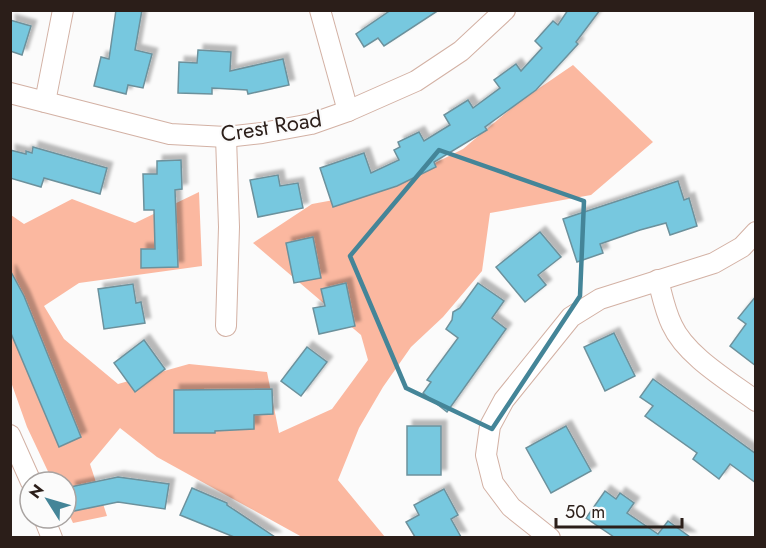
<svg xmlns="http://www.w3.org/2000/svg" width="766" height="548" viewBox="0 0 766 548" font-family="Jost,sans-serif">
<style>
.forest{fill:#fbb8a0}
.building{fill:#77c8df;stroke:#6c919c;stroke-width:1.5;filter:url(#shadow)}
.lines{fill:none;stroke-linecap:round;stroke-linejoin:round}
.minor-casing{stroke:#d3b1a4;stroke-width:22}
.minor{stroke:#fff;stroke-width:20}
.marked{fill:none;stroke:#448598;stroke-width:4.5;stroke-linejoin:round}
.labels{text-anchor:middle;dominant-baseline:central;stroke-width:4.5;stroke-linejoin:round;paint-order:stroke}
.street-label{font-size:22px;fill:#2b1e19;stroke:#fbfbfb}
</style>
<defs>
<filter id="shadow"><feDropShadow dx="5.5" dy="-5.5" stdDeviation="1.5" flood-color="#0004"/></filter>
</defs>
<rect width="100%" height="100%" fill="#fbfbfb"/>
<!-- forest -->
<polygon class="forest" points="573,65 653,142 591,195 490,213 482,271 443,317 411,347 383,387 359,428 338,480 385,537 302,537 157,457 120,428 90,464 107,516 73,523 66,508 66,482 53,482 27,427 11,382 11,215 24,224 72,199 135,223 199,192 202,266 79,283 44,306 64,339 118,384 189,364 267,372 279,433 332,409 368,360 361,335 253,243 312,204 377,192 463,149 519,102"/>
<!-- building -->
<g class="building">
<polygon points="116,10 142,10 135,50 152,54 143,88 128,85 126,94 94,86 101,57 109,59"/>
<polygon points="391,10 439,10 384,46 378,38 364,47 356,34"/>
<polygon points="568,10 600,10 576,42 578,44 536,90 485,127 487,130 434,162 436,167 397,186 333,207 320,168 364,153 371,173 399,160 394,150 400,147 398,142 419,132 424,141 450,125 444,115 468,100 473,108 500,88 494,80 516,64 521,71 542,48 535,41 553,21 558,25"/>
<polygon points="10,20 31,26 22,55 10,51"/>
<polygon points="198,50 231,52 230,71 283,59 289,85 248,94 247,90 212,88 212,94 178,93 179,62 197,63"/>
<polygon points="33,147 107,168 100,194 44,178 41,187 10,178 10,150 26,154 26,151 32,153"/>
<polygon points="181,160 182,189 175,190 178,267 141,268 141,249 155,249 154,210 144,210 143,174 157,174 157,161"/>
<polygon points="278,175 280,186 298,183 303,208 258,217 250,180"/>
<polygon points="678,181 684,200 689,198 697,226 670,235 666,223 640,230 600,244 603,253 577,262 563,219"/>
<polygon points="540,232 561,257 538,275 546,285 525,302 496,267"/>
<polygon points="313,237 321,278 294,283 286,243"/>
<polygon points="10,270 24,296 81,437 59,447 10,331"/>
<polygon points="346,283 355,326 319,334 313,308 325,306 321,289"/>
<polygon points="478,283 504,301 492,318 506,329 447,412 423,393 431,382 427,380 458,338 446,329 452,320 453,312 460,308"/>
<polygon points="133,284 136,303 141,302 145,323 104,329 98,289"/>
<polygon points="756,296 756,366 730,346 746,324 738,318"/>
<polygon points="614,333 635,376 605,391 584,347"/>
<polygon points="144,340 165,369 135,392 114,363"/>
<polygon points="307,347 327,362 301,396 281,381"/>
<polygon points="653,379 756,454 756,483 730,464 719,479 693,459 697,453 645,416 653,406 640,397"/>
<polygon points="272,389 273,414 254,415 254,429 215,431 215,433 174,433 174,390"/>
<rect x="407" y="426" width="34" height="49"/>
<polygon points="566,426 591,471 551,493 526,448"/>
<polygon points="118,477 169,484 165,509 118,502 74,511 70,487"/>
<polygon points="192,488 227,503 227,505 275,537 234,537 180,515"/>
<polygon points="444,489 458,515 451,519 461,537 415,537 406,522 419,515 414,505"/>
<polygon points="605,491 616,499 620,493 634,503 627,513 658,534 668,521 690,537 614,537 586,518"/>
</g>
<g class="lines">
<!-- minor casing -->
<g class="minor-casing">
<g id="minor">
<polyline points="320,10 348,111"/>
<polyline points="10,93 170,134 226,137 262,133 311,124 348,111 416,81 461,51 505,10"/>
<polyline points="45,102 63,10"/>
<polyline points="226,137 229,227 226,326"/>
<path d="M658,280C662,295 665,311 672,325C686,356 729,381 756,401"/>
<polyline points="10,435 31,482"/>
<polyline points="44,518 52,538"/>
<polyline points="550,538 511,507 493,483 486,455 490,426 504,400 571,317 600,299 714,263 742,247 756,232"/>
</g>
</g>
<!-- minor -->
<use href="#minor" class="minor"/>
</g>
<!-- marked area -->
<path class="marked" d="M439,150L584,201L580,296L492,429L406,388L350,256Z"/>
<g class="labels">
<!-- street labels -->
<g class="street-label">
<text transform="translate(271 126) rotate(-9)">Crest Road</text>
</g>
</g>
<!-- border -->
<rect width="766" height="548" fill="none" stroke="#2b1e19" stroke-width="24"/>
<!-- north arrow -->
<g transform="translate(48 500) rotate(307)"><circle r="28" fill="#fbfbfb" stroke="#a8a3a1" stroke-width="1.5"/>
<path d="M0-4.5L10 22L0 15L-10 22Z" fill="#448598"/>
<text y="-9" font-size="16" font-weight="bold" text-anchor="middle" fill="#2b1e19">N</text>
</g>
<!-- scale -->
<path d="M556 518v9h126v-9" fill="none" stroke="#2b1e19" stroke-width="3"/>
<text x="565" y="518" font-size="18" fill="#2b1e19" stroke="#fbfbfb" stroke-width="4.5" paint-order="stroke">50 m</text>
</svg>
